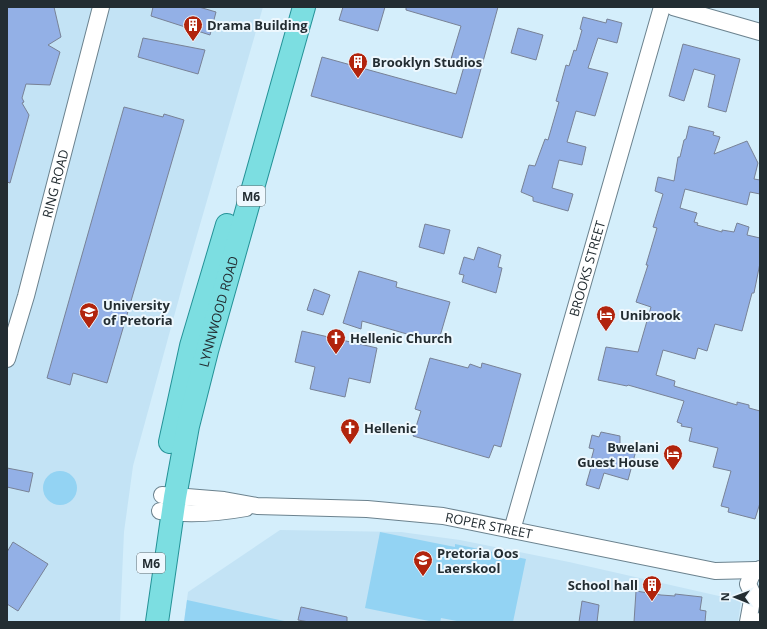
<svg xmlns="http://www.w3.org/2000/svg" width="767" height="629" viewBox="0 0 767 629" font-family="'Open Sans',sans-serif">
<style>
.built{fill:#c3e3f5}
.green{fill:#93d3f3}
.building{fill:#93b0e6;stroke:#788296}
.lines{fill:none;stroke-linecap:round;stroke-linejoin:round}
.minor-casing{stroke:#6b828e;stroke-width:18}
.primary-casing{stroke:#249297;stroke-width:24}
.minor{stroke:#fff;stroke-width:16}
.primary{stroke:#7cdee1;stroke-width:22}
.labels{text-anchor:middle;dominant-baseline:central;stroke-width:4;stroke-linejoin:round;paint-order:stroke}
.shield{fill:#eef8fe;stroke:#606a6f;stroke-width:1}
.shield-label{font-size:12px;font-weight:bold;fill:#232d32}
.poi-label{font-size:13px;font-weight:bold;fill:#232d32;stroke:#eef8fe;text-anchor:start}
.street-label{font-size:13px;fill:#232d32;stroke:#eef8fe}
</style>
<rect width="100%" height="100%" fill="#d4eefb"/>
<!-- built -->
<g class="built">
<polygon points="7,7 263,7 184,280 133,466 124,532 120,622 7,622"/>
<polygon points="280,530 401,532 460,540 569,562 741,601 738,622 184,622 188,592"/>
</g>
<!-- green -->
<g class="green">
<circle cx="60" cy="488" r="17"/>
<polygon points="380,532 455,547 455,544 526,559 513,622 462,622 441,618 440,622 434,622 365,608"/>
<polygon points="187,600 289,622 184,622"/>
</g>
<!-- building -->
<g class="building">
<polygon points="7,7 54,7 61,37 48,45 60,52 50,85 26,84 22,98 24,102 22,103 29,115 10,183 7,182"/>
<polygon points="153,7 199,7 216,12 210,35 151,16"/>
<polygon points="343,7 385,7 378,31 339,20"/>
<polygon points="406,7 498,7 462,138 311,96 322,57 456,94 465,63 451,59 461,26 406,10"/>
<polygon points="583,17 606,23 607,19 622,23 617,43 598,38 588,68 608,73 595,116 576,111 567,142 586,147 582,165 559,160 552,188 573,194 568,211 533,201 533,197 521,192 529,165 535,166 545,139 548,140 559,102 556,101 566,65 569,66 574,50 576,51 582,30 580,29"/>
<polygon points="518,28 543,35 536,60 511,53"/>
<polygon points="143,38 205,50 198,74 138,57"/>
<polygon points="683,44 740,59 726,112 708,107 715,75 694,69 684,101 669,96"/>
<polygon points="124,107 163,117 164,114 184,120 107,383 73,373 70,385 47,378"/>
<polygon points="689,126 714,132 713,135 720,137 714,154 747,141 758,163 754,179 760,180 760,194 750,192 747,205 685,189 680,208 697,213 694,222 698,223 697,225 722,232 722,230 734,232 737,223 749,227 747,235 760,238 760,263 754,293 752,293 742,331 715,324 707,351 698,348 695,359 663,350 656,375 675,381 674,386 737,405 737,402 749,405 749,408 760,411 760,503 755,519 728,512 729,508 721,506 731,471 713,467 718,448 689,441 692,428 681,426 682,424 677,422 684,401 628,385 627,386 598,380 606,347 638,352 651,307 636,302 648,265 646,265 657,228 653,227 663,194 655,191 658,177 674,181 678,157 680,157 684,140 686,139"/>
<polygon points="425,224 450,230 444,254 419,247"/>
<polygon points="478,247 501,255 498,267 502,268 496,293 462,282 464,275 459,274 464,257 474,260"/>
<polygon points="359,271 397,282 396,287 450,302 438,343 362,321 361,329 343,323"/>
<polygon points="314,289 330,295 323,315 307,310"/>
<polygon points="302,331 377,348 370,383 349,378 345,397 310,389 315,367 295,362"/>
<polygon points="430,358 468,368 470,364 481,368 482,363 521,374 501,447 494,445 489,458 413,436 421,411 415,409"/>
<polygon points="601,432 620,436 620,444 637,447 628,480 604,473 599,489 586,485 592,464 590,464 594,449 589,448 592,435 599,437"/>
<polygon points="7,468 33,473 29,492 7,487"/>
<polygon points="13,542 48,564 18,611 7,604 7,552"/>
<polygon points="636,591 661,595 675,596 675,594 702,597 700,610 706,611 705,622 634,622"/>
<polygon points="582,601 599,605 597,622 579,622"/>
<polygon points="301,607 347,617 347,622 309,622 298,620"/>
</g>
<g class="lines">
<!-- minor casing -->
<g class="minor-casing">
<g id="minor">
<polyline points="673,7 760,32"/>
<path id="s1" d="M7,359L26,296L101,7"/>
<path id="s2" d="M162,495L224,500L257,506L367,509L443,516L715,571L756,570"/>
<path d="M160,511C188,515 218,513 246,508"/>
<path id="s3" d="M512,530L662,7"/>
<polyline points="760,569 752,574 748,584 753,595 760,599"/>
<polyline points="748,622 753,595"/>
<polyline points="760,622 760,621"/>
</g>
</g>
<!-- primary casing -->
<g class="primary-casing">
<g id="primary">
<polyline points="170,442 191,346 227,225"/>
<path id="s4" d="M157,622L175,497L188,426L207,351L304,7"/>
</g>
</g>
<!-- minor -->
<use href="#minor" class="minor"/>
<!-- primary -->
<use href="#primary" class="primary"/>
</g>
<!-- icons -->
<defs>
<g id="building-pin" transform="scale(1)"><path d="M0 17L-7.5 6A9.5 9.5 0 1 1 7.5 6Z" fill="#b1240d" stroke="#eef8fe"/><path d="M-4-6H4V6H1V3H-1V6H-4ZM-2.5-4.3h1.7v1.8h-1.7ZM.8-4.3h1.7v1.8H.8ZM-2.5-1h1.7V.8h-1.7ZM.8-1h1.7V.8H.8Z" fill="#fff"/></g>
<g id="university-pin" transform="scale(1)"><path d="M0 17L-7.5 6A9.5 9.5 0 1 1 7.5 6Z" fill="#b1240d" stroke="#eef8fe"/><path d="M0-5L7-2L0 1L-7-2ZM-4 1L0 2.5L4 1V4Q0 6-4 4Z" fill="#fff"/></g>
<g id="hotel-pin" transform="scale(1)"><path d="M0 17L-7.5 6A9.5 9.5 0 1 1 7.5 6Z" fill="#b1240d" stroke="#eef8fe"/><path d="M-6-4.5h1.5V1H6V5H4.5V3h-9V5H-6ZM-4 0a1.8 1.8 0 1 1 3.6 0ZM.5 0V-2.5h3Q6-2.5 6 0Z" fill="#fff"/></g>
<g id="church-pin" transform="scale(1)"><path d="M0 17L-7.5 6A9.5 9.5 0 1 1 7.5 6Z" fill="#b1240d" stroke="#eef8fe"/><path d="M-1.2-6h2.4v3.5h3.3v2.4h-3.3V6h-2.4V-.1h-3.3v-2.4h3.3Z" fill="#fff"/></g>
<g id="school-pin" transform="scale(1)"><path d="M0 17L-7.5 6A9.5 9.5 0 1 1 7.5 6Z" fill="#b1240d" stroke="#eef8fe"/><path d="M0-5L7-2L0 1L-7-2ZM-4 1L0 2.5L4 1V4Q0 6-4 4Z" fill="#fff"/></g>
</defs>
<g fill-rule="evenodd">
<use href="#building-pin" x="193" y="25"/>
<use href="#building-pin" x="358" y="62"/>
<use href="#university-pin" x="89" y="312"/>
<use href="#hotel-pin" x="606" y="315"/>
<use href="#church-pin" x="336" y="338"/>
<use href="#church-pin" x="350" y="428"/>
<use href="#hotel-pin" x="673" y="454"/>
<use href="#school-pin" x="423" y="560"/>
<use href="#building-pin" x="652" y="585"/>
</g>
<g class="labels">
<!-- shield labels -->
<g class="shield">
<rect x="237" y="186" width="28" height="20" rx="3"/>
<rect x="137" y="553" width="28" height="20" rx="3"/>
</g>
<g class="shield-label">
<text x="251" y="196">M6</text>
<text x="151" y="563">M6</text>
</g>
<!-- poi labels -->
<g class="poi-label">
<text x="207" y="25">Drama Building</text>
<text x="372" y="62">Brooklyn Studios</text>
<text x="103" y="305">University<tspan x="103" dy="15">of Pretoria</tspan></text>
<text x="620" y="315">Unibrook</text>
<text x="350" y="338">Hellenic Church</text>
<text x="364" y="428">Hellenic</text>
<text x="659" y="447" text-anchor="end">Bwelani<tspan x="659" dy="15">Guest House</tspan></text>
<text x="437" y="553">Pretoria Oos<tspan x="437" dy="15">Laerskool</tspan></text>
<text x="638" y="585" text-anchor="end">School hall</text>
</g>
<!-- street labels -->
<g class="street-label">
<text stroke="none"><textPath href="#s1" startOffset="182">RING ROAD</textPath></text>
<text stroke="none"><textPath href="#s3" startOffset="272">BROOKS STREET</textPath></text>
<text stroke="none"><textPath href="#s4" startOffset="317">LYNNWOOD ROAD</textPath></text>
<text stroke="none"><textPath href="#s2" startOffset="329">ROPER STREET</textPath></text>
</g>
</g>
<!-- border -->
<rect width="767" height="629" fill="none" stroke="#232d32" stroke-width="16"/>
<!-- north arrow -->
<g transform="translate(735 597) rotate(271)" stroke="#eef8fe" stroke-width="3" paint-order="stroke">
<path d="M0-3L7 15L0 10L-7 15Z" fill="#232d32"/>
<text y="-6" font-size="11" font-weight="bold" text-anchor="middle" fill="#232d32">N</text>
</g>
</svg>
